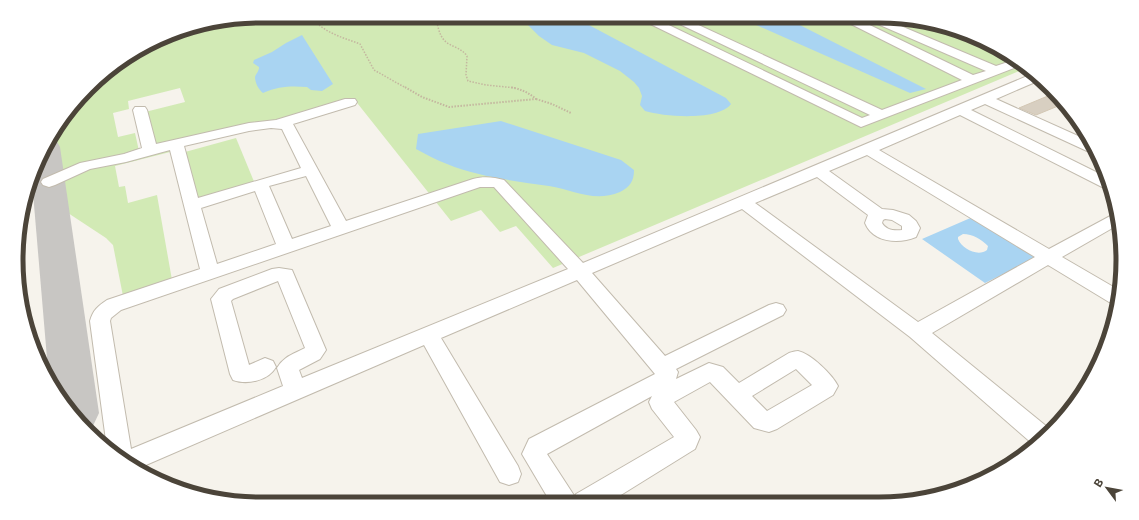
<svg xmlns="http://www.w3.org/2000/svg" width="1139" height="520" viewBox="0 0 1139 520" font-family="Inter,sans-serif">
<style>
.green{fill:#d2eab5}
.water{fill:#a9d4f2;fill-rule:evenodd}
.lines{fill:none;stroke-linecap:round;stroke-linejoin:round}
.taxiway{fill:#c8c6c3;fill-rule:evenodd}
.building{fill:#d8cfc1;stroke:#d3c7b4}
.minor-casing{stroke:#c2bbae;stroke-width:2}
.path-far1{stroke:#c4b79f;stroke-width:1.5;stroke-dasharray:1.5 1.5;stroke-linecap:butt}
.path{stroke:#c4b79f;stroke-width:2;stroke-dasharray:1.5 1.5;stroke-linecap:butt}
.minor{fill:#fff;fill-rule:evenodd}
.rim{fill:none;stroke:#4b4439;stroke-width:5}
</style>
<rect width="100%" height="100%" fill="#f6f3ec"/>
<!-- green -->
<g class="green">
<polygon points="260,16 879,16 972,34 1024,69 553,268 516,226 500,232 481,210 451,221 354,99 281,121 154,146 145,112 185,102 180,88 128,101 129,109 113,113 118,137 135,133 139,151 57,176 51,135 99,76 181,29"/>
<polygon points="236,138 255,184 199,200 185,152"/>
<polygon points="168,149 174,151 115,166 119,187 125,186 128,203 157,195 172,280 123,296 113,245 106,238 68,213 62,203 58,180 84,169"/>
<polygon points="21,218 28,328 21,307"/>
</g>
<!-- water -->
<g class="water">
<path d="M513,16H572L726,98L731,104C718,121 665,117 645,111L640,105L642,96L639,88L634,82L620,71L584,53L552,45L539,36L524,21Z"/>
<polygon points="736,16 782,16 926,89 910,93"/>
<path d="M302,35L333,84L322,91L311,90L307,87C291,86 279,86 263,93C259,90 255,83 255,77C256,73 259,72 259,67L253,63L254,60L272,52L286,43Z"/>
<path d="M501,121L621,160L634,170C634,181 630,187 620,192C594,203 574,190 549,186C515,181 479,177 447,164C436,160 426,154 416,149L418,134Z"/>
<path d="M975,216L1038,257L985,283L922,239ZM963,234C973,234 981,239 988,246L987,250C978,257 962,249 958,239V237Z"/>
</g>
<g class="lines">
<!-- taxiway -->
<polygon class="taxiway" points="48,139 56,140 60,147 99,413 92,428 87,429 49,382 32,181"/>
</g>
<!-- building -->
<polygon class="building" points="1055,93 1063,104 1036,115 1019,108"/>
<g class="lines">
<!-- minor casing -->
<g class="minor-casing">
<g id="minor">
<polygon points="637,16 650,16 862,118 870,115 667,18 666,16 679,16 882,110 962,80 839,18 838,16 851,16 973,75 986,71 866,19 865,17 877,16 996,66 1011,61 1019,66 861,127 638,18"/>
<path d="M1032,74L1040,80L996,99L1087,140L1095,152L1087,151L985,104L971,110L1106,177L1109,189L1102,187L960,115L879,150L1049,249L1114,214L1116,226L1062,257L1117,289L1114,303L1109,302L1048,265L932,333L1051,430L1035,446L910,337L742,209L592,273L665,356L769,305L776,303L783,305L786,310L783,315L676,369L678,372L676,379L709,363L723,367L739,383L789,353C792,352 795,351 798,351C811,354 832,374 838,386L833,395L777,429L769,432L754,428L710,382L674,402L696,430L700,437L695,449L608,503H551L522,454L529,439L655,374L577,280L441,338L518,466L521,474L518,482L509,485L500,482L424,345L139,468L107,448L90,321C93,310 98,306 107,300L200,269L170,150L126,162L90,169L55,185L49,187L43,185L41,182L43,179L80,163L124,154L142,148L133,110L135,107H145L147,110L156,144L249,123L276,120L345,99H355L357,102L355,105L293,124L346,221L473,179C483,176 494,177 504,180L583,263ZM271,128L282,129L301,168L198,198L184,146L249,131ZM867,155L1035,257L918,322L755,203L817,177L868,215L865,223C873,243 899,244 916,237L920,228L916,221L909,215L893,210L882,209L829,171ZM306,176L331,226L292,239L269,186ZM480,187H494L568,269L302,378L299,370L320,359L326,350L292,270L279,268L272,269L219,289L211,299L230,374L233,380C247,385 268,381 276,367L273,361L265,358L249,365L231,301L233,299L278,281L305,348C294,354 284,356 277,368L283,386L131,449L110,321L111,318L121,310ZM255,191L276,244L217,264L201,208ZM885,219L892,220L902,226V230C894,231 886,230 882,223L883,220ZM796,369L812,385L767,411L752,396ZM652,396L649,402L652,409L674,437L576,494L575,497L547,454Z"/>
</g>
</g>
<!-- path-far1 -->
<g class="path-far1">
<path d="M311,16C323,33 342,37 360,44L374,70L406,88"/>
<path d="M435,16C438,24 438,33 444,40C450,47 461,47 467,56L466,75L468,81L486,85L516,88"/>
</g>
<!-- path -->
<g class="path">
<path d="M405,87L422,97L449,107L536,99C528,92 520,89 510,87"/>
<polyline points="536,99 552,104 571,113"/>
</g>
<!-- minor -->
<use href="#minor" class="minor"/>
</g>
<!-- crop -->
<path d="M0 0H1139V520H0ZM260 23H879A237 237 0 0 1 1116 260V260A237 237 0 0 1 879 497H260A237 237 0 0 1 23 260V260A237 237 0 0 1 260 23Z" fill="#fff" fill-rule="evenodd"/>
<path class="rim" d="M260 23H879A237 237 0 0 1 1116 260V260A237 237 0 0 1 879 497H260A237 237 0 0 1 23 260V260A237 237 0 0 1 260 23Z"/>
<!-- north arrow -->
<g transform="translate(1107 488) rotate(302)" stroke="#ffffff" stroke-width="3" paint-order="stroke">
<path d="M0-3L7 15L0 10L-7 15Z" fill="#4b4439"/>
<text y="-6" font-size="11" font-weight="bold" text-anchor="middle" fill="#4b4439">B</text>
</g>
</svg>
